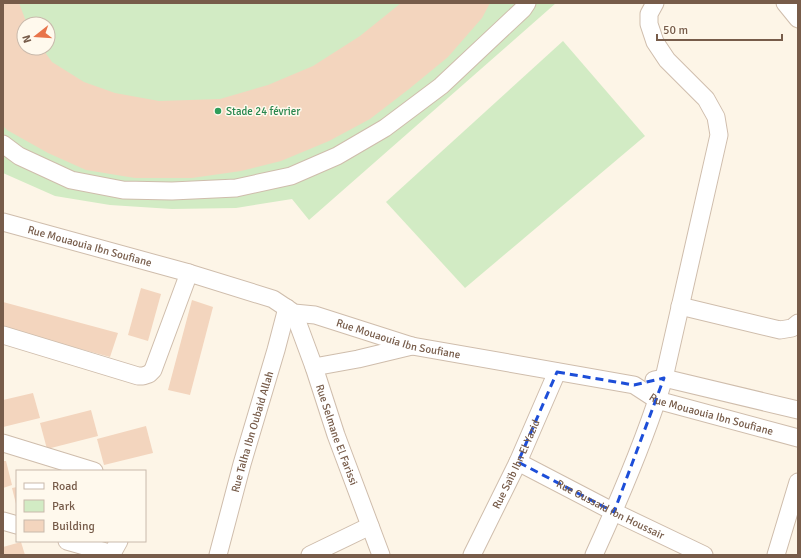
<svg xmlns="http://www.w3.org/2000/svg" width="801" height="558" viewBox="0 0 801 558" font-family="Signika,sans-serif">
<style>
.green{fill:#d2ebc4;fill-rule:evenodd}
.building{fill:#f3d5be}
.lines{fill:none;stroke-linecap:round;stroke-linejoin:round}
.minor-casing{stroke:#cfbdac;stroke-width:19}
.minor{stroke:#fff;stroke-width:17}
.marked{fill:none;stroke:#1d4ed8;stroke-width:3;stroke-dasharray:8 5;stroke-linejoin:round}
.leisure-dot{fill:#2e9e5b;stroke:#fff9ed;stroke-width:1.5}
.labels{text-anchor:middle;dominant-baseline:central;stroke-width:3;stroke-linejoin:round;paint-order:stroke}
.leisure-label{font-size:11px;fill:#27864d;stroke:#fff9ed;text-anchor:start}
.street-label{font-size:11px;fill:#775c4a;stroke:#fff9ed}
</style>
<rect width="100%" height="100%" fill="#fdf5e7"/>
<!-- green -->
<g class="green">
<path d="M3,3H556L309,220L292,199L236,208L172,209L110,205L55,196L3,173ZM24,24H48V48H24Z"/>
<polygon points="563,41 645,136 465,288 386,202"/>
</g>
<!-- building -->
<g class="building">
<polygon points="3,3 19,3 27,24 24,24 24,48 42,48 52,62 84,82 115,93 159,101 220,99 268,85 313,66 360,36 401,3 490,3 482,18 448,57 409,89 370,119 329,141 281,161 241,171 192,178 135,178 86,170 48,153 7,130 3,126"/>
<polygon points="141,288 161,294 148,341 128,335"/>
<polygon points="192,300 213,307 190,395 168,390"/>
<polygon points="3,302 118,333 110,357 3,328"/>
<polygon points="33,393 40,418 3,427 3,400"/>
<polygon points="91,410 98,436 47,449 40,423"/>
<polygon points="146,426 153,453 104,465 97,439"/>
<polygon points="3,461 6,461 12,485 3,488"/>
<polygon points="17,487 17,504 16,504 12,488"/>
<polygon points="21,542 25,555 3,555 3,547"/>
</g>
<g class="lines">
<!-- minor casing -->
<g class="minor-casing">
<g id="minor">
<polyline points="785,3 798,19"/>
<polyline points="3,144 19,156 71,180 123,190 172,191 236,188 291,176 337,156 385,128 441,86 523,9 527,3"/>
<path id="s1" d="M3,222L189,273L273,299L294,313L315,315L412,346L634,385L657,400L798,438"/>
<polyline points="680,306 780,330 792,328 798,323"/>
<path id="s2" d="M294,313L314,367L336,435L381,555"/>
<polyline points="3,335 138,376 143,376 149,374 153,370 189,273"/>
<polyline points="314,367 358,359 412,346"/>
<polyline points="654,380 664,378 798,410"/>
<polyline points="3,443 94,471"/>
<path id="s3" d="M518,462L614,512L704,555"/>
<polyline points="3,521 17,525"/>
<polyline points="67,541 109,553 114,550 119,541"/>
<path id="s4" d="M218,555L242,464L276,350L287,308"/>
<polyline points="310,555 370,526"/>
<path id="s5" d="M472,555L518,462L557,372"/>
<path d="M594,555C620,498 646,438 664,378L719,135L716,117L706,99L667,60L655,42L649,24V14L655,3"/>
<polyline points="776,555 798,482"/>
</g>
</g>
<!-- minor -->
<use href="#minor" class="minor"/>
</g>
<!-- marked area -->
<path class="marked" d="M557,372L634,385L664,378L614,512L518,462Z"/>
<!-- markers -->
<circle class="leisure-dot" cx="218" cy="111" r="4"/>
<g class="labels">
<!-- leisure labels -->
<g class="leisure-label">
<text x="226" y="111">Stade 24 février</text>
</g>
<!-- street labels -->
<g class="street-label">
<text stroke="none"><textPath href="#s1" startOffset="90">Rue Mouaouia Ibn Soufiane</textPath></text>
<text stroke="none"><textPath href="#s1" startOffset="414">Rue Mouaouia Ibn Soufiane</textPath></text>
<text stroke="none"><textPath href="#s1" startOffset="738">Rue Mouaouia Ibn Soufiane</textPath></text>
<text stroke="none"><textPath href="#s4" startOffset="128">Rue Talha Ibn Oubaid Allah</textPath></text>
<text stroke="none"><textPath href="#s2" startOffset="129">Rue Selmane El Farissi</textPath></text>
<text stroke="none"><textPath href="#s5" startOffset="101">Rue Saïb Ibn El Yazid</textPath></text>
<text stroke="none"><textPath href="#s3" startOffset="104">Rue Oussaid Ibn Houssair</textPath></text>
</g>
</g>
<!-- border -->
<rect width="801" height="558" fill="none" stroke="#775c4a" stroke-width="8"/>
<!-- legend -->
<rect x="16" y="470" width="130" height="72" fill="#fff9ed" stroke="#c9baac"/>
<rect x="24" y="483" width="20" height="6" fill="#ffffff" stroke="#c9baac"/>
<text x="52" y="490" font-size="12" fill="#775c4a">Road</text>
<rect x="24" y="500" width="20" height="12" fill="#d2ebc4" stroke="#c9baac"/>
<text x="52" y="510" font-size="12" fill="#775c4a">Park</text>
<rect x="24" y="520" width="20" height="12" fill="#f3d5be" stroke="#c9baac"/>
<text x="52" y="530" font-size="12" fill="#775c4a">Building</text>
<!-- north arrow -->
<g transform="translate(36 36) rotate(253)"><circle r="19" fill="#fff9ed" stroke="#c9baac"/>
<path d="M0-3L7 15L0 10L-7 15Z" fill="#e8744a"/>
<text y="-6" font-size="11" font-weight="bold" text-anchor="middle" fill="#775c4a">N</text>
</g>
<!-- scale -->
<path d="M657 34v6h125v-6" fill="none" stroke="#775c4a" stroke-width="2"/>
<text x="663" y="34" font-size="12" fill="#775c4a" stroke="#fff9ed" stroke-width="3" paint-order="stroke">50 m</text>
</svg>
